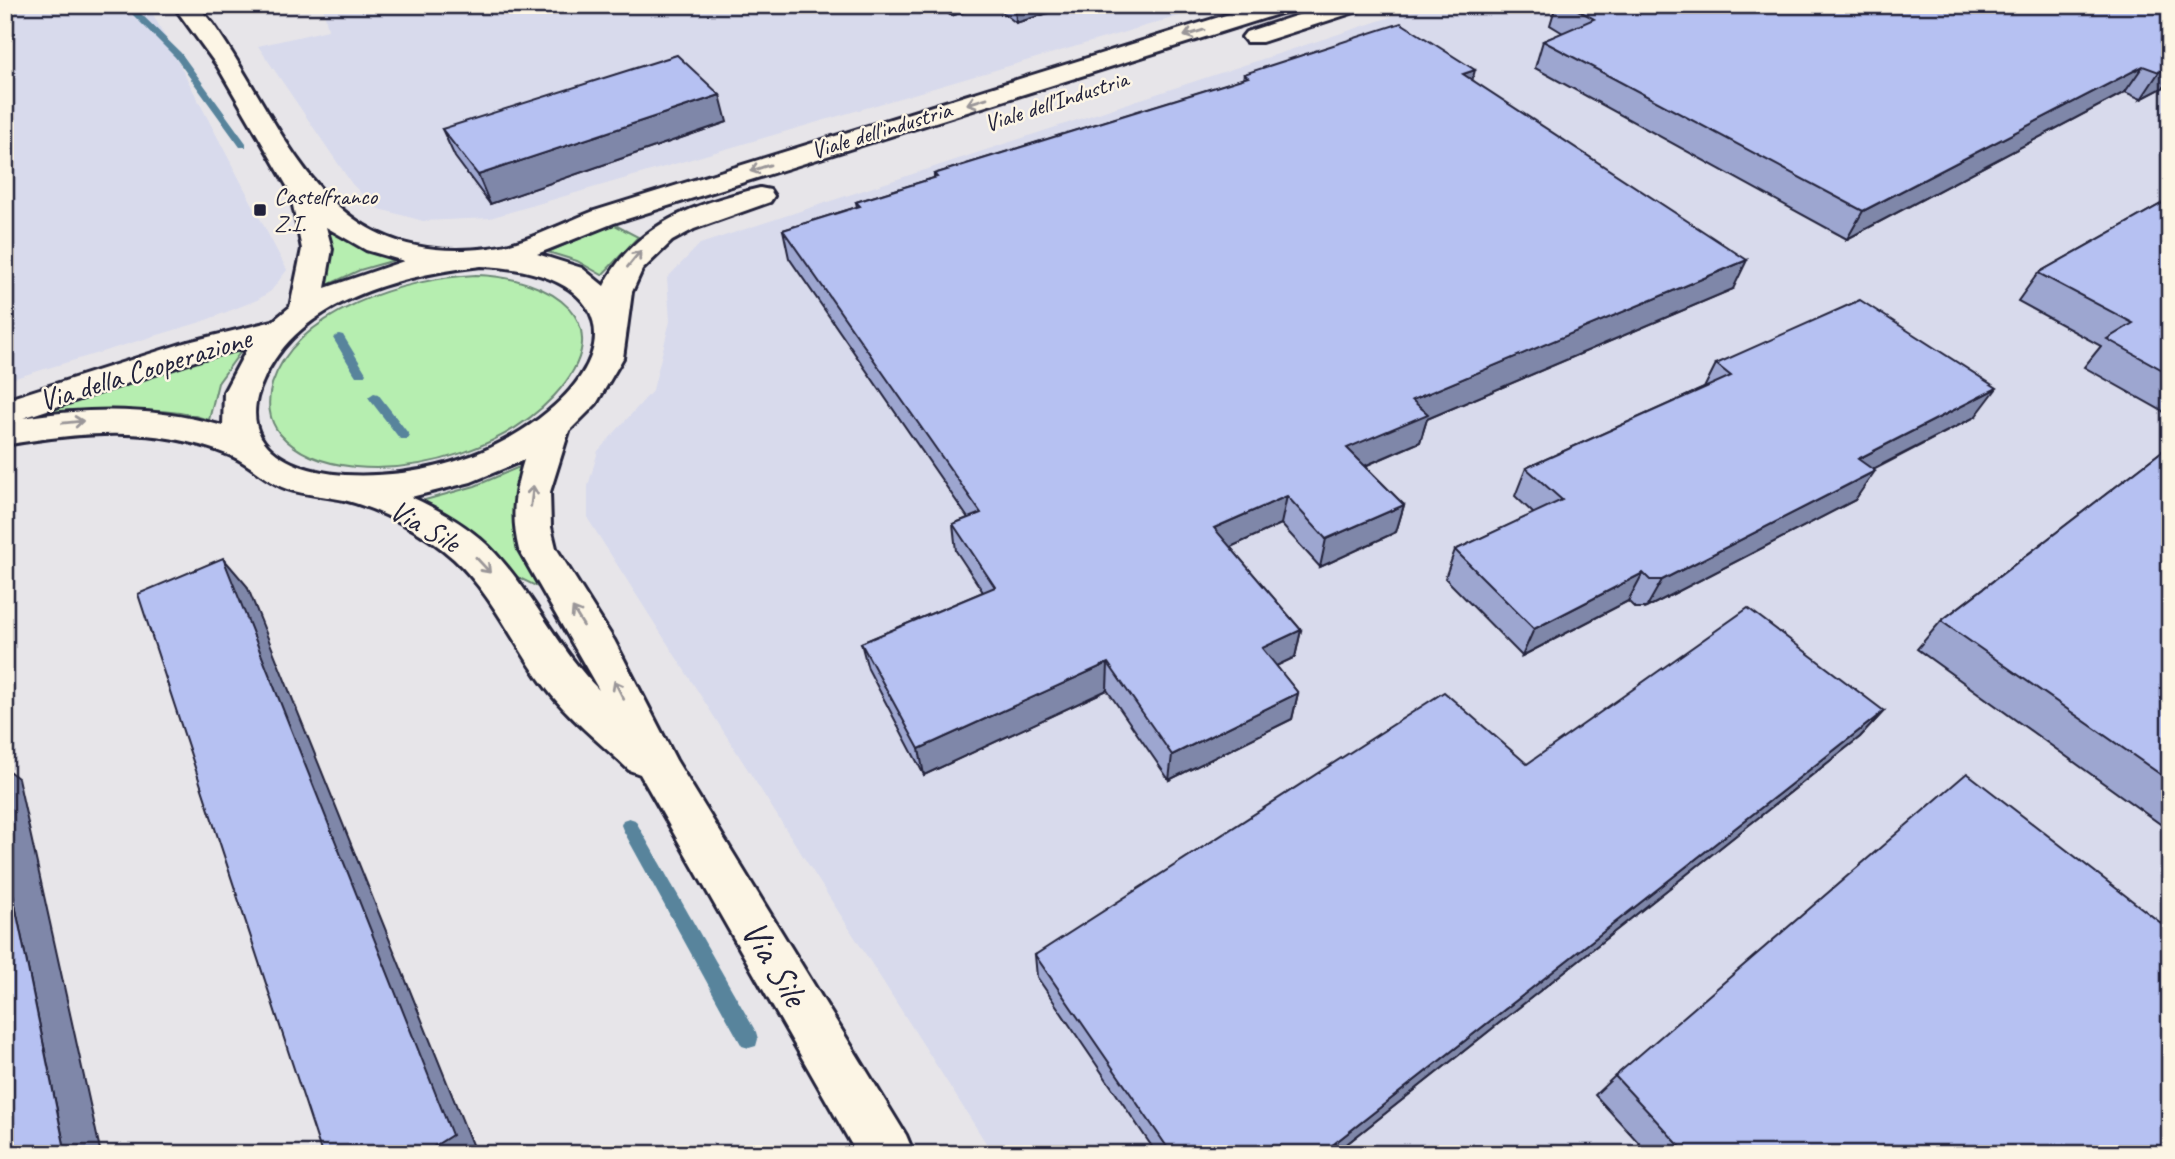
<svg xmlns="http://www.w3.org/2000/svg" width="2175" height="1159" viewBox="0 0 2175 1159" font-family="Caveat,sans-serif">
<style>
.built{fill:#d8daec}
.green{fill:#b6eeb0;stroke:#6c8876;stroke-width:2}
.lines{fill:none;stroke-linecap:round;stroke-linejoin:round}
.stream{fill:#58849c;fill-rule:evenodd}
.minor-casing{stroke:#22223b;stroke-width:6}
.minor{fill:#fcf5e5;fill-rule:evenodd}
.wall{fill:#9da6d0;stroke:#22223b;stroke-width:2}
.shaded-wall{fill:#7f87a9;stroke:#22223b;stroke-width:2}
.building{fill:#b6c1f2;stroke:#22223b;stroke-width:2}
.oneway{stroke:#9a9698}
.poi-dot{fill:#22223b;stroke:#fcf5e5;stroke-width:2.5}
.labels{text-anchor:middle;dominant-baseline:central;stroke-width:5;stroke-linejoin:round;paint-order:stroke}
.far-street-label{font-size:24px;fill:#22223b;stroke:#fcf5e5}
.far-poi-label{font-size:24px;fill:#22223b;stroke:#fcf5e5;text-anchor:start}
.street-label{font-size:30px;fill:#22223b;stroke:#fcf5e5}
.near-street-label{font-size:37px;fill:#22223b;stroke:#fcf5e5}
</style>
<rect width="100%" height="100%" fill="#e7e5e9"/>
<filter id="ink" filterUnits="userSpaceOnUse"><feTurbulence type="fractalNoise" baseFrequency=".0143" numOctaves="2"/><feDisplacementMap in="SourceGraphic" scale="14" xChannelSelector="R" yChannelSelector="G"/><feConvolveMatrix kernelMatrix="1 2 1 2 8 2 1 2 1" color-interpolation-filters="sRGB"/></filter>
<g filter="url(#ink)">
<!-- built -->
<g class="built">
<polygon points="5,5 144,5 154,16 287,270 271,291 257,300 201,322 5,381"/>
<polygon points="323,5 1217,5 490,218 423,221 376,208 352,184 258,46 328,30"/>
<polygon points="1427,5 2170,5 2170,1154 993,1154 588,519 588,486 598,451 653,390 670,321 667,278 700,244"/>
</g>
<!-- green -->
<g class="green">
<polygon points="322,224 353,244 402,258 360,270 321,288"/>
<polygon points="613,224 638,237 602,275 577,261 548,252"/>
<path d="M476,275C550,277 624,321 554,396C506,447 424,473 355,467C327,464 299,456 280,434C268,420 267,401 272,384C296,310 407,278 476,275Z"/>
<path d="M244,347L218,383L209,420C142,398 73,422 5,417L206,356Z"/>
<polygon points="524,465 542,589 509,573 418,502 475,486"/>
</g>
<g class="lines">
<!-- stream -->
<g class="stream">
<polygon points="123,5 132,5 181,53 246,143 246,147 240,147 175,57"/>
<polygon points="339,334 343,335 366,373 364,376 356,376 354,373 333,338"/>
<polygon points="374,393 378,394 408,433 410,436 408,439 400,439 370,400 368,397"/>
<polygon points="629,818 635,820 756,1032 758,1039 756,1046 749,1048 742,1046 623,830 621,825 623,820"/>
</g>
<!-- minor casing -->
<g class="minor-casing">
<g id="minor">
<path d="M173,5H197L213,24C291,136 323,268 489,248C524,244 561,224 594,211L1258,5H1294L1291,10L614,223L537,254L582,268L604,286C634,224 697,203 760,188L770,190L774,196L770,202L694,229L672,241L642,270L632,292L623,358L596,404L569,431L550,492L551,527L556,548L614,640L676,760L906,1135L914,1154H857L640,774L629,770C600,742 567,717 543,684C513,643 492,594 454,559C425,533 381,509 344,500C325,496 306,495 287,489C265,481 250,463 229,455C155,425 82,432 5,445V400L184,343L273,321L290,307L302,249L290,191L218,67ZM326,227L366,250L404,261L325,288L332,249ZM481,266C619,271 631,361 521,431C469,464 406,478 345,475C316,473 277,464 261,437C251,419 255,398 263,381C298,300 401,275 481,266ZM248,347L224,392L223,426C155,407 92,407 23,418L204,358ZM524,460C514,492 511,517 519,550L599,690C558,649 534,595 495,553C472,528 442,511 411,497L471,482Z"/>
<polygon points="1329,5 1364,5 1361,10 1262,42 1246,42 1242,37 1246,32"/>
</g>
</g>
<!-- minor -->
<use href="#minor" class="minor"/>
</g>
<!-- wall -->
<g class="wall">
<polygon points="938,5 987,5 951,16"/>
<polygon points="993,5 1074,5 1016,23"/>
<polygon points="1556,5 2170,5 2170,84 2141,99 2125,92 1847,239 1535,68 1543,41 1563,33 1550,25"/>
<polygon points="1244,74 1472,80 1733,289 1427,419 1420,442 1365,466 1404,505 1396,532 1320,567 1281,524 1230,547 1301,630 1295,657 1276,666 1298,693 1292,719 1169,780 1107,690 924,775 868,669 861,643 983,592 956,551 953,524 968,518 789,258 783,230 857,207 856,202 934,178 934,174 1243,79"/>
<polygon points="727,122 490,204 455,157 442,129"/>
<polygon points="2170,199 2170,411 2166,413 2084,367 2101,346 2018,301 2038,273"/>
<polygon points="1716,364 1975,417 1873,470 1855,500 1646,608 1635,608 1628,601 1522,656 1445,578 1455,550 1534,514 1515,496 1526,468 1704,388"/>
<polygon points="2170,445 2170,831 1917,649 1941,621"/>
<polygon points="1884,711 1860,737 1334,1154 1157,1154 1037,977 1035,955 1527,764"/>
<polygon points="1615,1076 2170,1154 1649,1154 1595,1095"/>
</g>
<!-- shaded-wall -->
<g class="shaded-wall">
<polygon points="361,5 382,5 363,10"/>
<polygon points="950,5 987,5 951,16"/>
<polygon points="1015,5 1074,5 1016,23"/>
<polygon points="2143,66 2125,92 1847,239 1863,211"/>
<polygon points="2170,67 2170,84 2141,99 2159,72"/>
<polygon points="1475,70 1468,97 1463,74"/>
<polygon points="720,95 727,122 490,204 478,175"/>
<polygon points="1747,260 1733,289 1427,419 1420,442 1341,476 1347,448 1412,400"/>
<polygon points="1997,388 1975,417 1838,487 1858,459"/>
<polygon points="1875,471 1855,500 1646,608 1662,580"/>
<polygon points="1287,496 1281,524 1211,556 1214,528"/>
<polygon points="1404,505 1396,532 1320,567 1326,539"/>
<polygon points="223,558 247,586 475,1152 473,1154 422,1154"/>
<polygon points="1643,573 1628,601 1522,656 1534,629"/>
<polygon points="1301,630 1295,657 1257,675 1262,648"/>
<polygon points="1108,663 1107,690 924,775 919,749"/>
<polygon points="1298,693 1292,719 1169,780 1172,755"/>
<polygon points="1884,711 1860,737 1334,1154 1321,1154"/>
<polygon points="5,768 18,778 101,1154 66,1154 5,856"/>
</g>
<!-- building -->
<g class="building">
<polygon points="1569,5 2170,5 2170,67 2159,72 2143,66 1863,211 1543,41 1594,19"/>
<polygon points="1401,23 1475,70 1463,74 1747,260 1412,400 1428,414 1347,448 1404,505 1326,539 1287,496 1214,528 1301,630 1262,648 1298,693 1172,755 1108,663 919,749 861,643 995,587 953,524 981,513 783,230 860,206 856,202 937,177 934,174 1248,77 1244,74"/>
<polygon points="677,55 720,95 478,175 442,129"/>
<polygon points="2170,199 2170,374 2107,339 2133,323 2038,273"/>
<polygon points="1860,300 1997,388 1858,459 1875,471 1662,580 1650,580 1643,573 1534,629 1455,550 1562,500 1526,468 1731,376 1716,364"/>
<polygon points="2170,445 2170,781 1941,621"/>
<polygon points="223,558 452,1135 422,1154 322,1154 138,594"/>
<polygon points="1748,608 1884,711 1321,1154 1172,1154 1035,955 1444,692 1527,764"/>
<polygon points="1967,773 2170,930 2170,1154 1687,1154 1615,1076"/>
<polygon points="5,856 66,1154 5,1154"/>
</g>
<!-- one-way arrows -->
<defs><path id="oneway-shaft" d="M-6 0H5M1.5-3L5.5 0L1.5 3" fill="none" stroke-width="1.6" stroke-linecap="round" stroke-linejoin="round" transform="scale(1.75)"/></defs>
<g class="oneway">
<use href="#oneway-shaft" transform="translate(1194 33) rotate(163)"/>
<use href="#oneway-shaft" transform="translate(977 101) rotate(163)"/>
<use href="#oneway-shaft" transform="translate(760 168) rotate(163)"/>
<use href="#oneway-shaft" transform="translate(634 259) rotate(-51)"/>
<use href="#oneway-shaft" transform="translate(73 422) rotate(-6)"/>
<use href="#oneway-shaft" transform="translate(532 496) rotate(-83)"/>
<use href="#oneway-shaft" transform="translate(483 565) rotate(47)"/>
<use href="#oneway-shaft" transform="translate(578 617) rotate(-122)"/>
<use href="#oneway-shaft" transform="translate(619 690) rotate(-117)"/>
</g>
</g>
<!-- markers -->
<rect class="poi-dot" x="253" y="203" width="14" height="14" rx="3.5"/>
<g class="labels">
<!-- far-street labels -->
<g class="far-street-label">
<text transform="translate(1056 101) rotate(-18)">Viale dell'Industria</text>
<text transform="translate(881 130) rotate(-17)">Viale dell'industria</text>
</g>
<!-- far-poi labels -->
<g class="far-poi-label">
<text x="274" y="196">Castelfranco<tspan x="274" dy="28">Z.I.</tspan></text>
</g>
<!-- street labels -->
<g class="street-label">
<text transform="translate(145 369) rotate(-17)">Via della Cooperazione</text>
<text transform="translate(425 526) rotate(30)">Via Sile</text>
</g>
<!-- near-street labels -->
<g class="near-street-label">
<text transform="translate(775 963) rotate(59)">Via Sile</text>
</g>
</g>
<!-- margin -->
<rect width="2175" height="1159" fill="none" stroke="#fcf5e5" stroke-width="28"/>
<rect x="14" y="14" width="2147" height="1131" fill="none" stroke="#22223b" stroke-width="2.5" filter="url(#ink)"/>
</svg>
